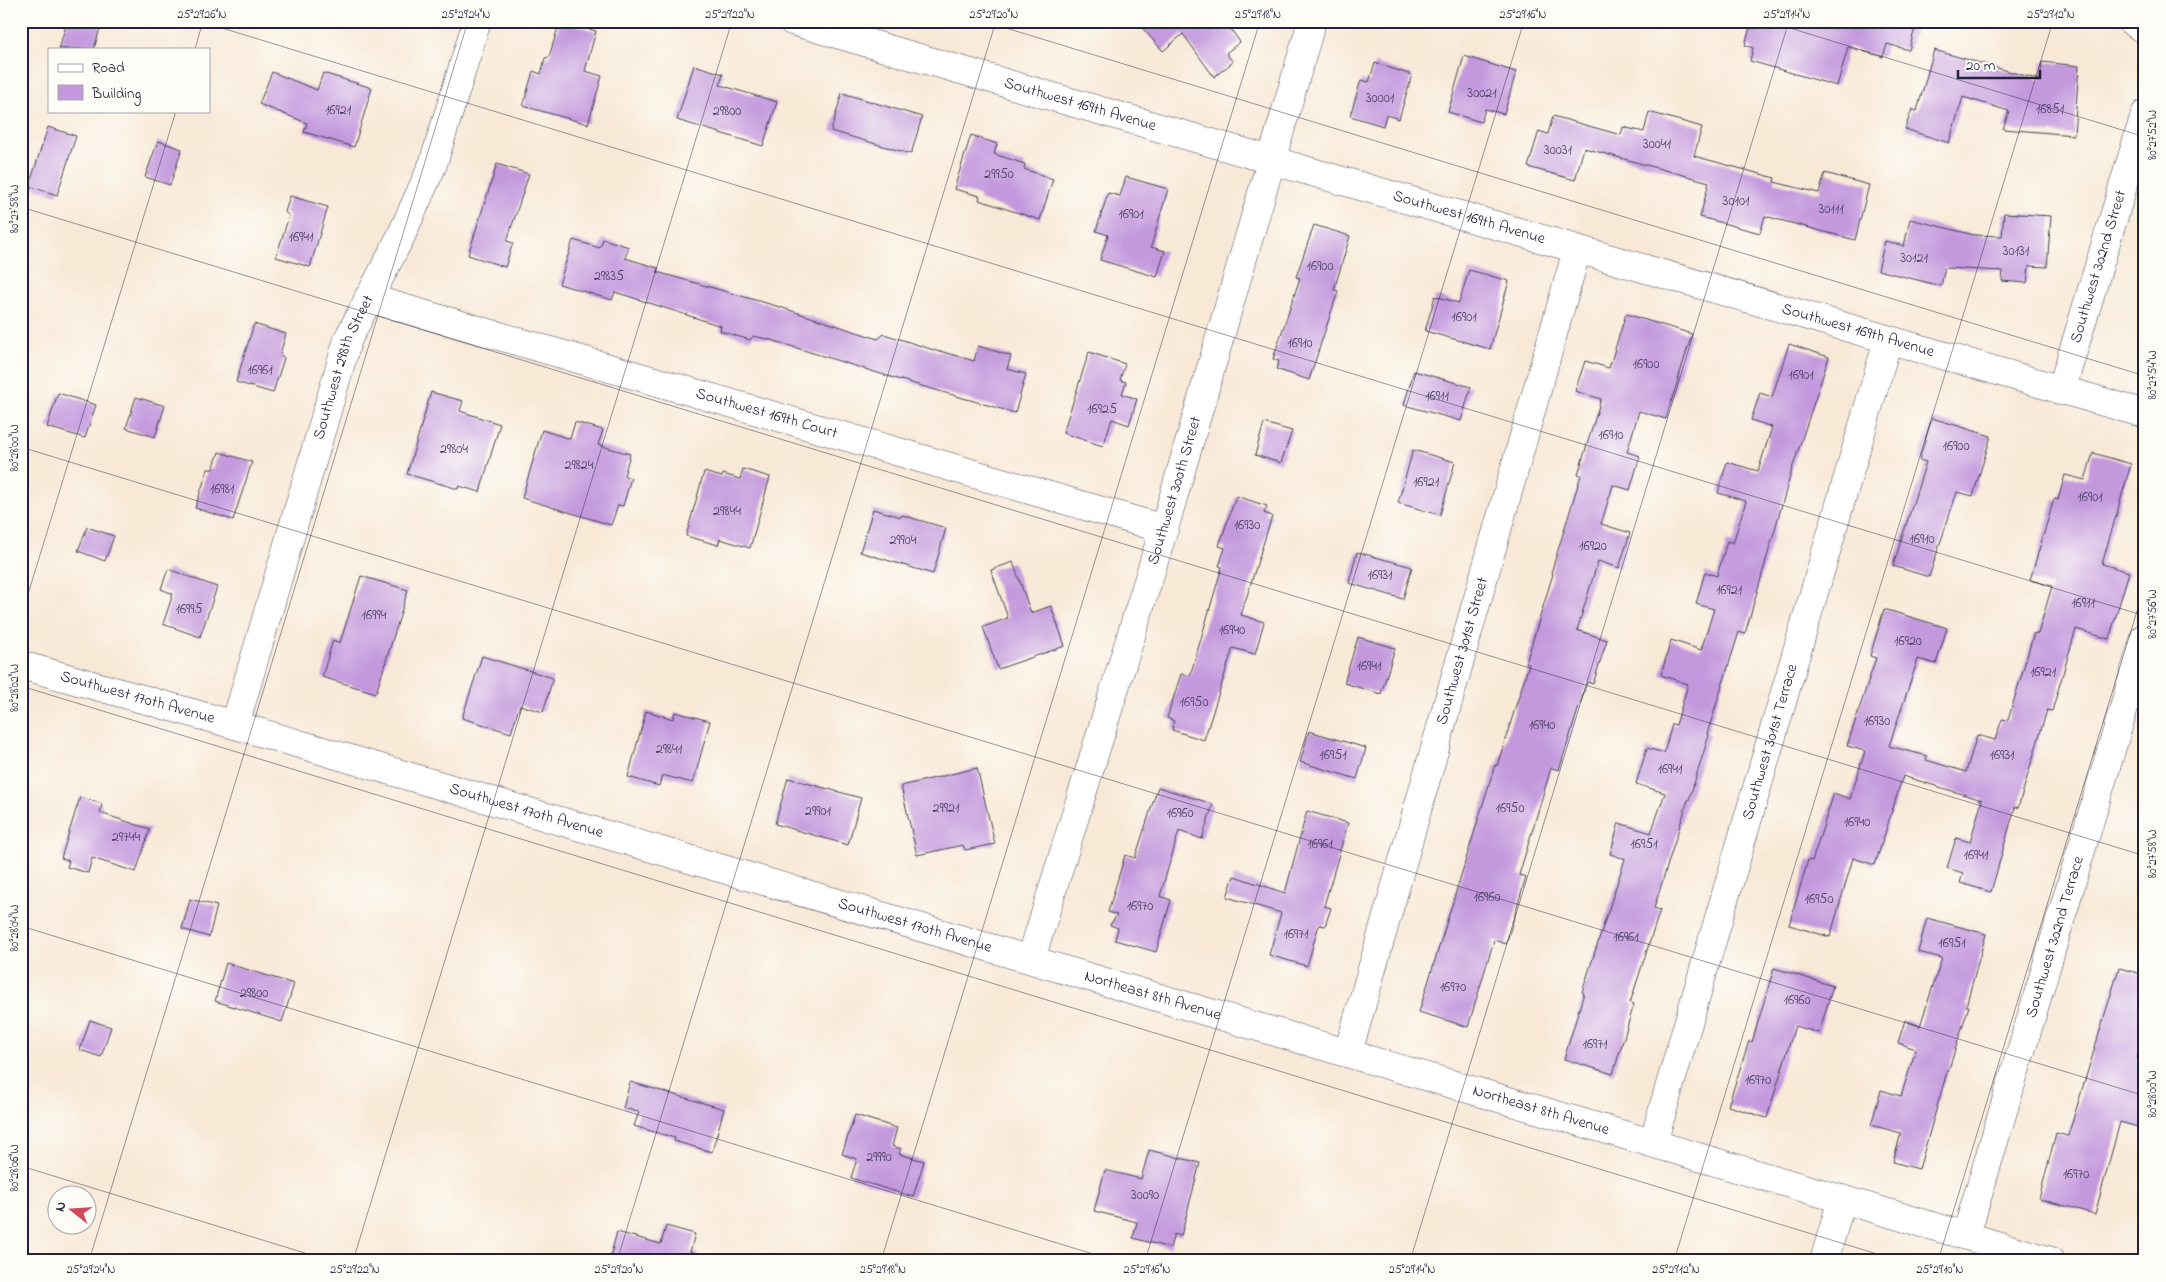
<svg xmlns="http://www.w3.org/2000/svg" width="2166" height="1282" viewBox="0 0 2166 1282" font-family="'Indie Flower',sans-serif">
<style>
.building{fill:#c398dd}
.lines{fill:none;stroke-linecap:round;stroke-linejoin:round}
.street-casing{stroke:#424052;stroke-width:29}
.street{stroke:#fff;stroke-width:28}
.ticks{fill:none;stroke:#22223b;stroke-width:1;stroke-opacity:0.45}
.labels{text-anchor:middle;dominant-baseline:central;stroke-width:4.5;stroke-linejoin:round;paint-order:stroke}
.number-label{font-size:14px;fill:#4a4064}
.street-label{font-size:16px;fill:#22223b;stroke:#fdfcf7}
.neatline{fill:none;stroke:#22223b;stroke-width:2}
.ticks-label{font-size:12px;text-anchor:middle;fill:#22223b}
</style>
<rect width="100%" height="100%" fill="#fdfcf7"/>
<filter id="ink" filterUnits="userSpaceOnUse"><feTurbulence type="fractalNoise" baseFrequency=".02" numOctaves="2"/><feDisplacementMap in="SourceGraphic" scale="10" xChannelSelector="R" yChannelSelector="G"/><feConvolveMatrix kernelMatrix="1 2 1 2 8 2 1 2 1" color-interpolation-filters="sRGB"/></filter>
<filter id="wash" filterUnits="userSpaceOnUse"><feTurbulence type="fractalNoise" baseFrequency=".0096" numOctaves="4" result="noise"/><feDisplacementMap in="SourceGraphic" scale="20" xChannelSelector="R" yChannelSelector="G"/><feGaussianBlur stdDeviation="1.12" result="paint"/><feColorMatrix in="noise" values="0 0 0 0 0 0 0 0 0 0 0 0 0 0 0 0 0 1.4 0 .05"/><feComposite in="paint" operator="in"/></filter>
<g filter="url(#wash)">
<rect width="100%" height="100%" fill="#f8e9d7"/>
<g id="blocks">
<!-- building -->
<g class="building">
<polygon points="67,21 102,21 94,49 59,49"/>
<polygon points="560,21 596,31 585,71 602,76 588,124 523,106 533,71 541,74 545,58 549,57"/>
<polygon points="1136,21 1225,21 1240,42 1226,53 1233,62 1214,77 1183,34 1163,51"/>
<polygon points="1752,21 1917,21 1909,50 1887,44 1883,57 1848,47 1837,86 1750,61 1753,48 1745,45"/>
<polygon points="1934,50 2040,80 2042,62 2079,66 2074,135 2003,129 2009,111 1963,97 1949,143 1905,129 1912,109 1917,111"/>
<polygon points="1464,56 1516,72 1504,114 1485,109 1481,122 1448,112"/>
<polygon points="1375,63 1412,75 1399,119 1386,115 1383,126 1350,116 1361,80 1369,82"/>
<polygon points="694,65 723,74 720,85 777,102 763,146 677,120"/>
<polygon points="272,72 317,90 323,73 372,88 354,147 304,132 307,123 259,104"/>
<polygon points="842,93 922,117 911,154 831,131"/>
<polygon points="1649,112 1702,127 1694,156 1775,178 1774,182 1819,193 1825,173 1869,185 1855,240 1765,216 1760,233 1700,217 1709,182 1584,148 1575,180 1528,167 1539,131 1548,134 1553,116 1621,135 1623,127 1644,132"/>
<polygon points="48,127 76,136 57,195 29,186"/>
<polygon points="971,135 997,144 994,154 1025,164 1024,169 1053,179 1040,220 979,200 980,196 954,189"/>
<polygon points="158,141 182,149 170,185 145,177"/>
<polygon points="497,164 529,174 507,241 513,243 505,267 468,255"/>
<polygon points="1126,177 1168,189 1151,247 1165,251 1157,277 1100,260 1108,235 1096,231 1108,193 1120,196"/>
<polygon points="290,196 328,207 310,267 276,257 289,216 285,212"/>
<polygon points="2004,213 2051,216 2047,267 2029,266 2027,283 2002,281 2003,271 1945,268 1941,286 1878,270 1885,241 1904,246 1910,219 1974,235 2002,236"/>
<polygon points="1314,225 1350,236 1334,290 1338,291 1309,380 1276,369 1279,361 1273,359 1300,278 1296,277"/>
<polygon points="603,239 629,247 625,258 658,268 657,272 780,307 878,339 884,334 940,352 940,351 974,361 978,346 1011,356 1007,369 1026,374 1015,413 894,378 771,340 753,336 750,340 720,331 721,326 615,292 612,300 559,284 573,240 600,248"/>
<polygon points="1469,270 1509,281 1490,349 1425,331 1435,296 1459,303"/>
<polygon points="1626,314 1692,334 1666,419 1639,411 1627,452 1640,456 1630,490 1613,485 1601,524 1630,533 1619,568 1598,561 1577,630 1607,640 1593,684 1587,682 1559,770 1551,768 1519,875 1526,877 1506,944 1494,940 1468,1027 1419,1012 1495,765 1497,766 1529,664 1526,663 1553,574 1551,573 1581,475 1578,474 1601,399 1575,391 1585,361 1609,368"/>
<polygon points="254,324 286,334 280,354 284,358 273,393 236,382"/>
<polygon points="1789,344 1829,357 1793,466 1745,634 1739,632 1707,734 1709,735 1689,800 1688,800 1654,908 1660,910 1630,1003 1634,1004 1613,1074 1564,1059 1584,993 1582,992 1625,859 1610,854 1619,823 1651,833 1665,793 1636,784 1647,748 1664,753 1672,724 1676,725 1688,684 1661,675 1671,640 1701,650 1714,609 1696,604 1705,572 1717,576 1727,541 1733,543 1746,501 1718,493 1727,462 1758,471 1772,427 1751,420 1760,393 1772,397"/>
<polygon points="1089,352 1125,364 1120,380 1126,382 1122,394 1137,399 1129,425 1112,419 1103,446 1063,433"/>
<polygon points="1414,371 1471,387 1461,421 1404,405"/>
<polygon points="431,392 463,401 460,411 500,424 480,492 459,486 458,489 407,474"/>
<polygon points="58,393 96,405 85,438 47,427"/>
<polygon points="136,397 165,406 155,437 126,428"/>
<polygon points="1932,418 1991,436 1973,496 1957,492 1929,577 1893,566 1926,462 1919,460"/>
<polygon points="575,422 603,430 598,445 630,454 624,476 631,478 623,506 618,505 611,525 522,498 542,430 570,439"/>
<polygon points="1264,423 1292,431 1281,463 1255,455"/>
<polygon points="1413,450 1455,462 1440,515 1398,503"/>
<polygon points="219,452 252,462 233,520 195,508 208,469 213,469"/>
<polygon points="2093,453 2131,464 2102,564 2129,572 2109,639 2076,629 2052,711 2047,710 2018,808 2015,807 1991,892 1960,883 1963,873 1947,868 1956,838 1970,842 1982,800 1903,776 1875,865 1853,858 1830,937 1789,925 1808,860 1812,861 1834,793 1850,799 1865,751 1847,746 1876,658 1870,656 1884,609 1947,628 1936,664 1918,659 1889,746 1927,756 1926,760 1966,772 1977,735 1995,740 2002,719 2008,720 2034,633 2038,634 2052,586 2030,580 2054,499 2058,500 2065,475 2085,480"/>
<polygon points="743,469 770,477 750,548 720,539 718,545 686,536 704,472 722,477 723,474 740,479"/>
<polygon points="1236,496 1267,506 1264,513 1272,516 1241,615 1264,622 1255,654 1233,648 1204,740 1172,730 1174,721 1167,718 1181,674 1190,676 1222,567 1219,566 1225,548 1219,546"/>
<polygon points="873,509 901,517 902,515 946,528 933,574 860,552"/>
<polygon points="87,527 114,536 105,561 78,551"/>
<polygon points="1357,552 1412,567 1403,599 1349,583"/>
<polygon points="1013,562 1031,613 1051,606 1065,646 998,669 983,627 1008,618 991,570"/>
<polygon points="168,569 217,587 200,637 163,624 173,594 161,589"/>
<polygon points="361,576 408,590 376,693 322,677 333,640 340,643"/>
<polygon points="1358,637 1395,648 1381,694 1344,683"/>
<polygon points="482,656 553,678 543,712 520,705 511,733 462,718"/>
<polygon points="646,711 673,719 675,712 710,721 693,783 662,775 659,786 628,777"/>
<polygon points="1309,731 1366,748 1357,779 1300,762"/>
<polygon points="977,768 995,844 965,850 963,845 917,855 901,786"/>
<polygon points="788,778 861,798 848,845 775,824"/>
<polygon points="1158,787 1213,804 1202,839 1179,831 1160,896 1171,900 1156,952 1115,940 1118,928 1110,925 1117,915 1108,912 1125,855 1135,858"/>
<polygon points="80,797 102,804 100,813 150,829 136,872 92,858 88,873 67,867 69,861 61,858"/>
<polygon points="1307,811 1348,823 1324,906 1331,908 1325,926 1319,925 1307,966 1269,955 1281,913 1227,897 1234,876 1285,893"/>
<polygon points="190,899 217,906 209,937 182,929"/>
<polygon points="1927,918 1986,934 1966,1006 1969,1006 1948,1072 1947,1072 1919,1169 1893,1162 1901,1133 1871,1125 1881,1090 1901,1096 1916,1049 1898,1043 1905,1020 1920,1026 1942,958 1918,952"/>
<polygon points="226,963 294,984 282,1022 215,1001"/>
<polygon points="1774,968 1833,986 1819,1033 1795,1026 1767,1118 1728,1106 1749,1041 1752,1042"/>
<polygon points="2119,968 2145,975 2145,1033 2137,1058 2145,1060 2145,1129 2120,1122 2095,1214 2039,1199 2056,1133 2068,1136"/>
<polygon points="90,1020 111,1027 101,1057 80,1050"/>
<polygon points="630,1082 724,1109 712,1152 674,1141 675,1138 634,1126 639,1112 623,1108"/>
<polygon points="855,1115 897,1128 892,1146 901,1149 899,1154 924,1161 913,1197 851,1178 857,1159 842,1154"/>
<polygon points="1149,1150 1200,1163 1181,1236 1174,1234 1170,1248 1133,1238 1137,1222 1094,1211 1105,1170 1141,1179"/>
<polygon points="666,1226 695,1234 690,1252 698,1254 697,1261 609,1261 617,1232 661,1244"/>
</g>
</g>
</g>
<g filter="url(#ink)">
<use href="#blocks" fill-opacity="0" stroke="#424052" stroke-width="1"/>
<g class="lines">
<!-- street casing -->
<g class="street-casing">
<g id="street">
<path id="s1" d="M792,21L2145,414"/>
<polyline points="2131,21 2145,30"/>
<path id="s2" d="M368,298L1164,529"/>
<path id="s3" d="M2061,391L2145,114"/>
<path id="s4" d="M21,665L235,725L2051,1261"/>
<path id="s5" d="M235,725L348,339L401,236L433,164L477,21"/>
<path id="s6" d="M1031,959L1164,529L1312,21"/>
<path id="s7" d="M1348,1053L1577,250"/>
<path id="s8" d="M1653,1143L1888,340"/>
<path id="s9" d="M1966,1235L2145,637"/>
<polyline points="1824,1261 1842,1199"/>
</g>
</g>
<!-- street -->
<use href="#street" class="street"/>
</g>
</g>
<!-- ticks -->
<path class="ticks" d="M199,21L2145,616M983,21L2145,376M1767,21L2145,137M195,49L203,21M21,207L2145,856M21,447L2145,1096M21,617L176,111M21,686L1900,1261M21,926L1116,1261M21,1166L331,1261M89,1261L468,21M353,1261L732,21M617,1261L996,21M881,1261L1260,21M1145,1261L1524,21M1410,1261L1789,21M1674,1261L2053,21M1938,1261L2145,585"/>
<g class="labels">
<!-- number labels -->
<g class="number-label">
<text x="1482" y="93">30021</text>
<text x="1380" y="98">30001</text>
<text x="2050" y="109">16851</text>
<text x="338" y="110">16921</text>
<text x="727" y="111">29800</text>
<text x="1657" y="144">30041</text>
<text x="1558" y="150">30031</text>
<text x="999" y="174">29950</text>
<text x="1736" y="201">30101</text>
<text x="1831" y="209">30111</text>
<text x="1131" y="214">16901</text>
<text x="301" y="237">16941</text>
<text x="2016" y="251">30131</text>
<text x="1914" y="258">30121</text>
<text x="1320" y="266">16900</text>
<text x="609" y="276">29835</text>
<text x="1464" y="317">16901</text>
<text x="1300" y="343">16910</text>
<text x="1646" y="364">16900</text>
<text x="260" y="370">16961</text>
<text x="1801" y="375">16901</text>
<text x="1437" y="396">16911</text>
<text x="1102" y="409">16925</text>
<text x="1611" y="435">16910</text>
<text x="1956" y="446">16900</text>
<text x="454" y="449">29804</text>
<text x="579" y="465">29824</text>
<text x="1426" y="482">16921</text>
<text x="222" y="489">16981</text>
<text x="2090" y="497">16901</text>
<text x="727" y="511">29844</text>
<text x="1247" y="525">16930</text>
<text x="1922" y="539">16910</text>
<text x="903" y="540">29904</text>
<text x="1593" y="546">16920</text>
<text x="1380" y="575">16931</text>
<text x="1729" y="590">16921</text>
<text x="2083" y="603">16911</text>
<text x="189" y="609">16995</text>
<text x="374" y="615">16994</text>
<text x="1232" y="630">16940</text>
<text x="1908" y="641">16920</text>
<text x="1369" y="666">16941</text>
<text x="2043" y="672">16921</text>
<text x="1194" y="702">16950</text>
<text x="1877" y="721">16930</text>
<text x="1542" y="725">16940</text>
<text x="669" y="749">29841</text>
<text x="1333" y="755">16951</text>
<text x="2002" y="755">16931</text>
<text x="1670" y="769">16941</text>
<text x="946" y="808">29921</text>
<text x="1510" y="808">16950</text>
<text x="818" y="811">29901</text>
<text x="1180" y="813">16960</text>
<text x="1857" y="822">16940</text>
<text x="126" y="837">29744</text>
<text x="1320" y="844">16961</text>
<text x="1644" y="844">16951</text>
<text x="1976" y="855">16941</text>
<text x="1487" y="897">16960</text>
<text x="1819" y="899">16950</text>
<text x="1140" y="906">16970</text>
<text x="1296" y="934">16971</text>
<text x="1626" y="937">16961</text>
<text x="1952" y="943">16951</text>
<text x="1453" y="987">16970</text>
<text x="254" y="993">29800</text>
<text x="1797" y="1000">16960</text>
<text x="1595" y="1044">16971</text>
<text x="1758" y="1080">16970</text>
<text x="879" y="1157">29990</text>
<text x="2076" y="1174">16970</text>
<text x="1145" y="1195">30090</text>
</g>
<!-- street labels -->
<g class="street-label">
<text stroke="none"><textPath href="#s1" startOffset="300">Southwest 169th Avenue</textPath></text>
<text stroke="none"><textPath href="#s1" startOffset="705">Southwest 169th Avenue</textPath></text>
<text stroke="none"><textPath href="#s3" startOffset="130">Southwest 302nd Street</textPath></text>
<text stroke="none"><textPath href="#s1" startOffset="1110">Southwest 169th Avenue</textPath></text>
<text stroke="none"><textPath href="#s5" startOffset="374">Southwest 298th Street</textPath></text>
<text stroke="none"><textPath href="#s2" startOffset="415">Southwest 169th Court</textPath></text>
<text stroke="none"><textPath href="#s6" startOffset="490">Southwest 300th Street</textPath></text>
<text stroke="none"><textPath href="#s7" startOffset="418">Southwest 301st Street</textPath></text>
<text stroke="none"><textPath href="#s4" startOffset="121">Southwest 170th Avenue</textPath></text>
<text stroke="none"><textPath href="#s8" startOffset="418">Southwest 301st Terrace</textPath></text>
<text stroke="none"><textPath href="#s4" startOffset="526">Southwest 170th Avenue</textPath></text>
<text stroke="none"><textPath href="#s4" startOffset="931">Southwest 170th Avenue</textPath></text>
<text stroke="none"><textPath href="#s9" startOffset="311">Southwest 302nd Terrace</textPath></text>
<text stroke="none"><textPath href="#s4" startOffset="1179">Northeast 8th Avenue</textPath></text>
<text stroke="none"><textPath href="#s4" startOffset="1584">Northeast 8th Avenue</textPath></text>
</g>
</g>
<!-- margin -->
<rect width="2166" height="1282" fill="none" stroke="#fdfcf7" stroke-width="55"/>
<!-- legend -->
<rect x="48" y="48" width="162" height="65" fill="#fdfcf7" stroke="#a5a5ac"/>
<rect x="58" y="64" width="25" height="8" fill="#ffffff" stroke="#a5a5ac"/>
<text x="92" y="72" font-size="15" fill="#22223b">Road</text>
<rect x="58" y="85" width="25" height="15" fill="#c398dd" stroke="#a5a5ac"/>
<text x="92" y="98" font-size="15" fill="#22223b">Building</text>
<!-- north arrow -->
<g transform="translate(72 1210) rotate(287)"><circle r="24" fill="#fdfcf7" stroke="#a5a5ac"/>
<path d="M0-4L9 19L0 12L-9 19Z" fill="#d1495b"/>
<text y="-8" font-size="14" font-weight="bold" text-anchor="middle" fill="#22223b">N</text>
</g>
<!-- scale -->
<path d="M1958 70v8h82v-8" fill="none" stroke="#22223b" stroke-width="2.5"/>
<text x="1966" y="70" font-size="15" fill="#22223b" stroke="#fdfcf7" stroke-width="4" paint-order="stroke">20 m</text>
<rect x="28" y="28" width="2110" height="1226" class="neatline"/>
<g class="ticks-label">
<text x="202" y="18">25°29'26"N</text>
<text x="466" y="18">25°29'24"N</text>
<text x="730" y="18">25°29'22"N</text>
<text x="994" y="18">25°29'20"N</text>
<text x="1258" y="18">25°29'18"N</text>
<text x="1523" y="18">25°29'16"N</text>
<text x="1787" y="18">25°29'14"N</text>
<text x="2051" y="18">25°29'12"N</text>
<text transform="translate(2152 135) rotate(-90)" y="4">80°27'52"W</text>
<text transform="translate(14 209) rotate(-90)" y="4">80°27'58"W</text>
<text transform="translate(2152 375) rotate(-90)" y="4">80°27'54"W</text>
<text transform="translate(14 448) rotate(-90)" y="4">80°28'00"W</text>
<text transform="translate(2152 614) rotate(-90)" y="4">80°27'56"W</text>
<text transform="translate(14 688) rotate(-90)" y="4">80°28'02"W</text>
<text transform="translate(2152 854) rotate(-90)" y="4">80°27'58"W</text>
<text transform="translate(14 928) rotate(-90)" y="4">80°28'04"W</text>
<text transform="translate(2152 1094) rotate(-90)" y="4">80°28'00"W</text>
<text transform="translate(14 1168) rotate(-90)" y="4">80°28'06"W</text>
<text x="91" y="1273">25°29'24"N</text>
<text x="355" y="1273">25°29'22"N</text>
<text x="619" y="1273">25°29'20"N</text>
<text x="883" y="1273">25°29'18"N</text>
<text x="1147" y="1273">25°29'16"N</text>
<text x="1412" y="1273">25°29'14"N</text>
<text x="1676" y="1273">25°29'12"N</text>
<text x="1940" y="1273">25°29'10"N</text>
</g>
</svg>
